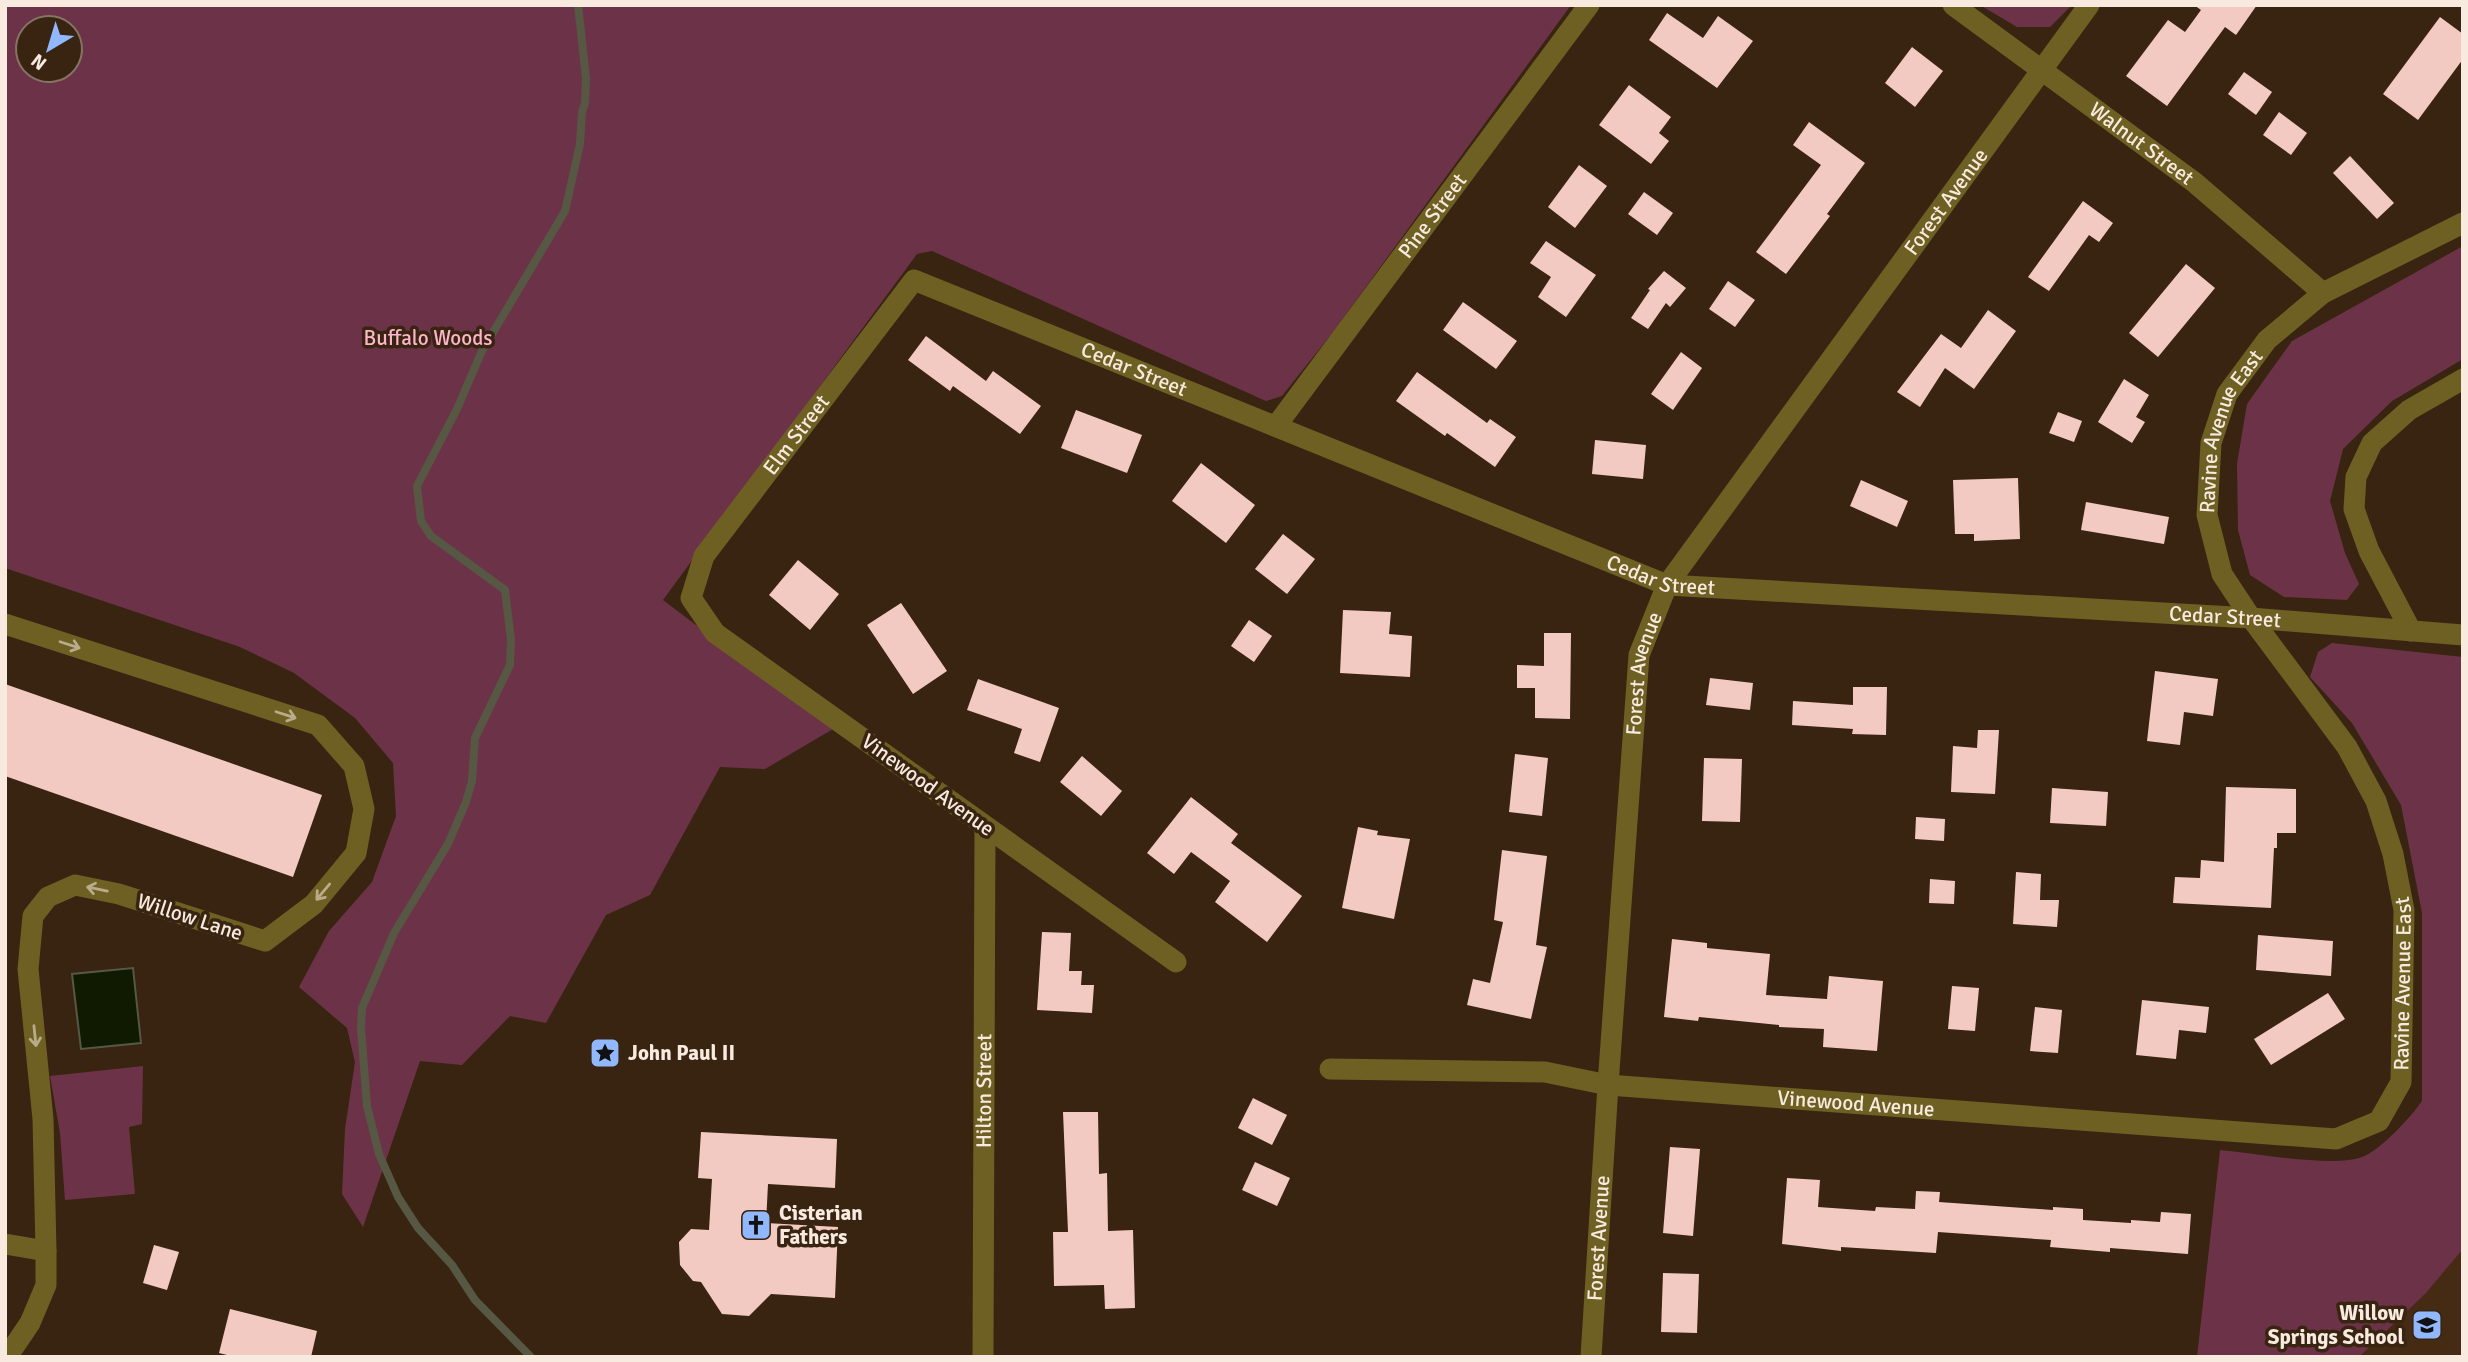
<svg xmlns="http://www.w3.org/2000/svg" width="2468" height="1362" viewBox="0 0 2468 1362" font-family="Signika,sans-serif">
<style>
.built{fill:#452b13}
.green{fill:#6c3348;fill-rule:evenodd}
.water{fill:#101a01;stroke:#565844;stroke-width:2}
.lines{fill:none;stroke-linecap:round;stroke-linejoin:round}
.stream{stroke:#565844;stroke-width:8}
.building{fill:#f3cac2}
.minor{stroke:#6e5f23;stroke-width:21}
.oneway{stroke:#baab8a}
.labels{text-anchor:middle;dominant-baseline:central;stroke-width:7;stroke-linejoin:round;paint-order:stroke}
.street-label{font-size:21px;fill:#f8eadf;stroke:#382411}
.park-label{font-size:21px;fill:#feb4cc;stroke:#382411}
.poi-label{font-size:21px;font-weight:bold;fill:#f8eadf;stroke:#382411;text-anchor:start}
</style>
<rect width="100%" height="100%" fill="#382411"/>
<!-- built -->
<polygon class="built" points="2463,1249 2463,1357 2359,1357 2425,1294"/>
<!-- green -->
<g class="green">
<path d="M5,5H1571L1333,332L1282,396L1266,401L932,251L917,254L663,600L833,729L765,769L720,767L650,895L606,915L546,1023L510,1016L462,1065L420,1061L363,1227L342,1194L345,1129L355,1062L347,1028L299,987L329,931L372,882L396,816L393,763L355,718L294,673L240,647L5,568ZM28,28H70V70H28Z"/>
<polygon points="1980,5 2072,5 2050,27 2017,27"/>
<polygon points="2463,246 2463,359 2392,401 2343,449 2330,501 2345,553 2359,584 2347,600 2284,597 2250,575 2238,530 2237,464 2247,404 2292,341"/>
<path d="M2332,643L2463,657V1249L2425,1294L2359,1357H2197L2220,1150C2254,1153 2333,1168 2362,1157C2381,1150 2410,1118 2422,1101V913L2401,805L2352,723L2310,677L2318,652Z"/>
<polygon points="143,1066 142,1124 129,1127 135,1194 65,1200 60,1133 50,1076"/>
</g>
<!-- water -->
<polygon class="water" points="133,968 141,1043 81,1049 72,974"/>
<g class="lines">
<!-- stream -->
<polyline class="stream" points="531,1357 475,1300 452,1265 418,1228 398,1197 379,1154 367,1106 361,1027 362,1008 394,933 448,844 466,802 472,781 475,738 510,665 511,640 505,590 431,536 421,521 417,486 457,409 482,351 565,211 580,144 582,112 585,103 586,78 578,5"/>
</g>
<!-- building -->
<g class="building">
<polygon points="2194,5 2257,5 2236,35 2225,27 2167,106 2126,76 2168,20 2185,32 2201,10"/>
<polygon points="1667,13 1703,38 1718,16 1753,41 1717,88 1649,40"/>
<polygon points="2440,17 2463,34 2463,59 2418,120 2383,94"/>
<polygon points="1912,47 1943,71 1915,107 1885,83"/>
<polygon points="2244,72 2272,92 2256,115 2228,94"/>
<polygon points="1629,85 1671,117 1659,133 1669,141 1651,164 1599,125"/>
<polygon points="2279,112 2307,133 2291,155 2263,135"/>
<polygon points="1809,122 1865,163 1827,214 1830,216 1786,274 1756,252 1821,165 1793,145"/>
<polygon points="2350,156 2394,203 2377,219 2333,173"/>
<polygon points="1579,165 1607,186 1575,228 1548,207"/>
<polygon points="1644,192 1673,213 1657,235 1628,214"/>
<polygon points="2083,201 2113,223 2099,242 2089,235 2049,291 2028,277"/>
<polygon points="1546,241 1596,275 1566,317 1538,297 1551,277 1530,263"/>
<polygon points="2186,264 2215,288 2158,357 2129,333"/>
<polygon points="1664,271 1686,288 1670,307 1666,303 1648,329 1631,318 1650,290 1648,289"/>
<polygon points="1728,281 1755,300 1735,327 1709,309"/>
<polygon points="1463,302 1517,341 1496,369 1443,330"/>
<polygon points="1988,310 2016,331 1974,389 1945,368 1920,407 1897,392 1941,334 1961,348"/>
<polygon points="926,336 986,381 993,371 1041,406 1020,434 953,386 950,391 908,360"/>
<polygon points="1681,352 1702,368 1673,410 1651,394"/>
<polygon points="1417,372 1487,423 1490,419 1516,437 1495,467 1447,433 1445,436 1396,401"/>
<polygon points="2124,379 2149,395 2136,417 2145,422 2132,443 2098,422"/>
<polygon points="1076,410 1142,435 1127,473 1061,448"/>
<polygon points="2058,412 2082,421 2074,442 2049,433"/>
<polygon points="1595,440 1646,445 1643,479 1592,474"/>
<polygon points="1201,463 1255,505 1226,543 1172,501"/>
<polygon points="2018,478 2020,539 1974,541 1974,534 1955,534 1953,480"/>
<polygon points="1861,480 1908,501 1897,527 1850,506"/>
<polygon points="2086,502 2169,517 2164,544 2081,530"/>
<polygon points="1283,534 1315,559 1287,594 1255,569"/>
<polygon points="798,560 839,594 810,630 769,595"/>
<polygon points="901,603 947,671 913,694 867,625"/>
<polygon points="1343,610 1391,612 1389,634 1412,636 1410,677 1340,673"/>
<polygon points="1249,620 1272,636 1254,662 1231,646"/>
<polygon points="1544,633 1571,633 1570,719 1535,718 1535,688 1517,688 1517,665 1544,666"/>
<polygon points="2155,671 2218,679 2213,716 2184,712 2180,745 2147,741"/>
<polygon points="1710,678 1753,683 1750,710 1706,705"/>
<polygon points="978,679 1059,708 1040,762 1014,753 1022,729 967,710"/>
<polygon points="5,684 322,795 293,877 5,776"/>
<polygon points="1853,687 1887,687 1886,735 1852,734 1853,729 1792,725 1793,701 1853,705"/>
<polygon points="1978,730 1999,730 1995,794 1951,792 1953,746 1977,748"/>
<polygon points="1515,754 1548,758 1542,816 1509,812"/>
<polygon points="1082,756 1122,791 1101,816 1060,782"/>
<polygon points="1704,758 1742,759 1740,822 1702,821"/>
<polygon points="2226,787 2296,789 2296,833 2277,833 2277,848 2274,848 2271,908 2173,903 2175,877 2200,878 2201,860 2224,862"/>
<polygon points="2052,788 2108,792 2106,826 2050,823"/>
<polygon points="1191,797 1238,834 1231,843 1302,896 1267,942 1215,902 1230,881 1191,852 1174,874 1147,853"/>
<polygon points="1916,817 1945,819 1944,841 1915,839"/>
<polygon points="1358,827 1378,831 1377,835 1410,839 1394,919 1342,908"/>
<polygon points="1502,850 1547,856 1536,945 1547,947 1531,1019 1467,1005 1473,979 1490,983 1503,922 1494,920"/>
<polygon points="2016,872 2041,874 2040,900 2059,900 2057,927 2013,924"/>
<polygon points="1930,879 1955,881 1954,904 1929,903"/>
<polygon points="1042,932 1071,933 1069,971 1082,971 1081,985 1094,985 1092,1013 1037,1010"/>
<polygon points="2258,935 2333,941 2331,976 2256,970"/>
<polygon points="1672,939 1707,943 1707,948 1770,954 1766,995 1827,999 1829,976 1883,981 1877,1051 1823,1047 1824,1029 1779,1027 1779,1025 1699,1017 1698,1021 1664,1017"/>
<polygon points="1952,986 1979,988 1975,1031 1948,1029"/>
<polygon points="2328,993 2345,1019 2271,1065 2254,1039"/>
<polygon points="2142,1000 2209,1007 2206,1033 2179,1030 2176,1059 2136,1055"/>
<polygon points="2035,1007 2062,1010 2058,1053 2030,1051"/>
<polygon points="1253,1098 1287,1115 1272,1145 1238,1128"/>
<polygon points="1063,1112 1098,1112 1099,1174 1107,1173 1108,1231 1133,1230 1135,1308 1105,1309 1104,1285 1054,1286 1053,1232 1068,1232"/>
<polygon points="701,1132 837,1139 835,1188 768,1184 766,1223 838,1227 835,1298 771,1294 749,1316 722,1314 701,1282 693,1281 680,1265 679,1242 691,1229 709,1230 712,1179 698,1178"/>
<polygon points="1670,1147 1700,1149 1693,1236 1663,1233"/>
<polygon points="1255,1162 1290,1178 1277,1206 1242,1190"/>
<polygon points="1787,1178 1820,1180 1818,1207 1875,1211 1876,1207 1915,1209 1916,1191 1940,1192 1939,1202 2053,1210 2053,1207 2083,1209 2083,1220 2131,1223 2131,1220 2160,1222 2161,1212 2191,1214 2188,1254 2110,1248 2110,1252 2050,1247 2051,1240 1938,1232 1936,1253 1841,1247 1841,1251 1782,1244"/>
<polygon points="154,1245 179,1252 167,1290 143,1283"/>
<polygon points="1663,1273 1699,1274 1697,1333 1661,1332"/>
<polygon points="230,1309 317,1331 311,1357 235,1357 219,1353"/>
</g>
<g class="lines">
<!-- minor -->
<g class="minor">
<path id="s1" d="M1953,5L2194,182L2323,293"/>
<path id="s2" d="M1276,426L1589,5"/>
<polyline points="5,624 318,725 354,766 364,809 356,853 314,904 265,941 119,894 75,885 48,897 33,916 28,969 43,1119 46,1251 5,1244"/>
<polyline points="2411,631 2369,551 2354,509 2356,477 2372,443 2409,410 2463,379"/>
<path id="s3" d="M1176,962L715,633L691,598L704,556L914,280L1667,585L2251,618L2463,635"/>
<path id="s4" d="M1330,1069L1545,1072L1608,1085L2336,1139L2379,1121L2401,1082L2404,910L2393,854L2376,801L2347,747L2251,618L2222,574L2207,515L2211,443L2227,394L2267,340L2323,293L2463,223"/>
<polyline points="7,1357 30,1323 46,1285 46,1251"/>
<path id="s5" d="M983,1357L985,826"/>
<path id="s6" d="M1591,1357L1608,1085L1639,655L1667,585L2089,5"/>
</g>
</g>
<!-- one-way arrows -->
<defs><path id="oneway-shaft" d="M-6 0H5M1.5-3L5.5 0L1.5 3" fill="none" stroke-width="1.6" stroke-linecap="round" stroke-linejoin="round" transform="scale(1.75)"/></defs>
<g class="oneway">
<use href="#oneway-shaft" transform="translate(70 645) rotate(18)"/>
<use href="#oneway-shaft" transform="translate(286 715) rotate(18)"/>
<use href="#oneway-shaft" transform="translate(97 889) rotate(-168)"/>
<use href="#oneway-shaft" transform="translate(323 892) rotate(130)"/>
<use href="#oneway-shaft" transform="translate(35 1036) rotate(84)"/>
</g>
<!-- icons -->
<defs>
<g id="sight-square" transform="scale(1.575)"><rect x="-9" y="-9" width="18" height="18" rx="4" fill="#91b8fd" stroke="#382411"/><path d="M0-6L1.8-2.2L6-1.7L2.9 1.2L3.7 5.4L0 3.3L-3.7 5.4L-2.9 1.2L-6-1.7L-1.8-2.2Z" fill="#111"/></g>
<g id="church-square" transform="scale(1.575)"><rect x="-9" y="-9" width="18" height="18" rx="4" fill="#91b8fd" stroke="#382411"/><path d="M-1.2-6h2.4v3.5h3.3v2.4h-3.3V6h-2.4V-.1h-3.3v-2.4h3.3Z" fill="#111"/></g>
<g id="school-square" transform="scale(1.575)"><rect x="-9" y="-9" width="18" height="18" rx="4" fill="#91b8fd" stroke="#382411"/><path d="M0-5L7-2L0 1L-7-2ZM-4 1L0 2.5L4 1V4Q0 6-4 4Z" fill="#111"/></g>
</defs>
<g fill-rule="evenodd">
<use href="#sight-square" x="605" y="1053"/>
<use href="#church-square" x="756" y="1225"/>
<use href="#school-square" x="2427" y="1325"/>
</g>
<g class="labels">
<!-- street labels -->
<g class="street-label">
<text stroke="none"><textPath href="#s1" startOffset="234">Walnut Street</textPath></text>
<text stroke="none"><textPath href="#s6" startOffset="1253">Forest Avenue</textPath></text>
<text stroke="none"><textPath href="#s2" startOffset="262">Pine Street</textPath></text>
<text stroke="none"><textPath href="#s3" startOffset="1237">Cedar Street</textPath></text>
<text stroke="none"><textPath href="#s3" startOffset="805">Elm Street</textPath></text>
<text stroke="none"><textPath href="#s4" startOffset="1810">Ravine Avenue East</textPath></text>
<text stroke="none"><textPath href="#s3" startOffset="1804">Cedar Street</textPath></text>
<text stroke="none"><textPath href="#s3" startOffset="2371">Cedar Street</textPath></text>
<text stroke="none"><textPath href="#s6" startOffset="686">Forest Avenue</textPath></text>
<text transform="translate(928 785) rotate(36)">Vinewood Avenue</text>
<text transform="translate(190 917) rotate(18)">Willow Lane</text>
<text stroke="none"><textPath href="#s4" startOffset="1199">Ravine Avenue East</textPath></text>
<text stroke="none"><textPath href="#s5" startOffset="266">Hilton Street</textPath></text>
<text stroke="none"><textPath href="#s4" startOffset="528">Vinewood Avenue</textPath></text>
<text stroke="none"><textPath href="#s6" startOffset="119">Forest Avenue</textPath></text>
</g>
<!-- park labels -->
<g class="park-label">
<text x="428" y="338">Buffalo Woods</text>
</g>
<!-- poi labels -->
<g class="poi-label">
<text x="628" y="1053">John Paul II</text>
<text x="779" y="1213">Cisterian<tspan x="779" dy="24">Fathers</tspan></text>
<text x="2404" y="1313" text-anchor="end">Willow<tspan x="2404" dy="24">Springs School</tspan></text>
</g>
</g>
<!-- border -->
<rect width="2468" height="1362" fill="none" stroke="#f8eadf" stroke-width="14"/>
<!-- north arrow -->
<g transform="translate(49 49) rotate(218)"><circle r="33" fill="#382411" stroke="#857363" stroke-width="2"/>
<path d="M0-5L12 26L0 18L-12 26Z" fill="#91b8fd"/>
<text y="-10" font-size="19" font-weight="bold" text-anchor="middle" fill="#f8eadf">N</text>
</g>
</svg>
